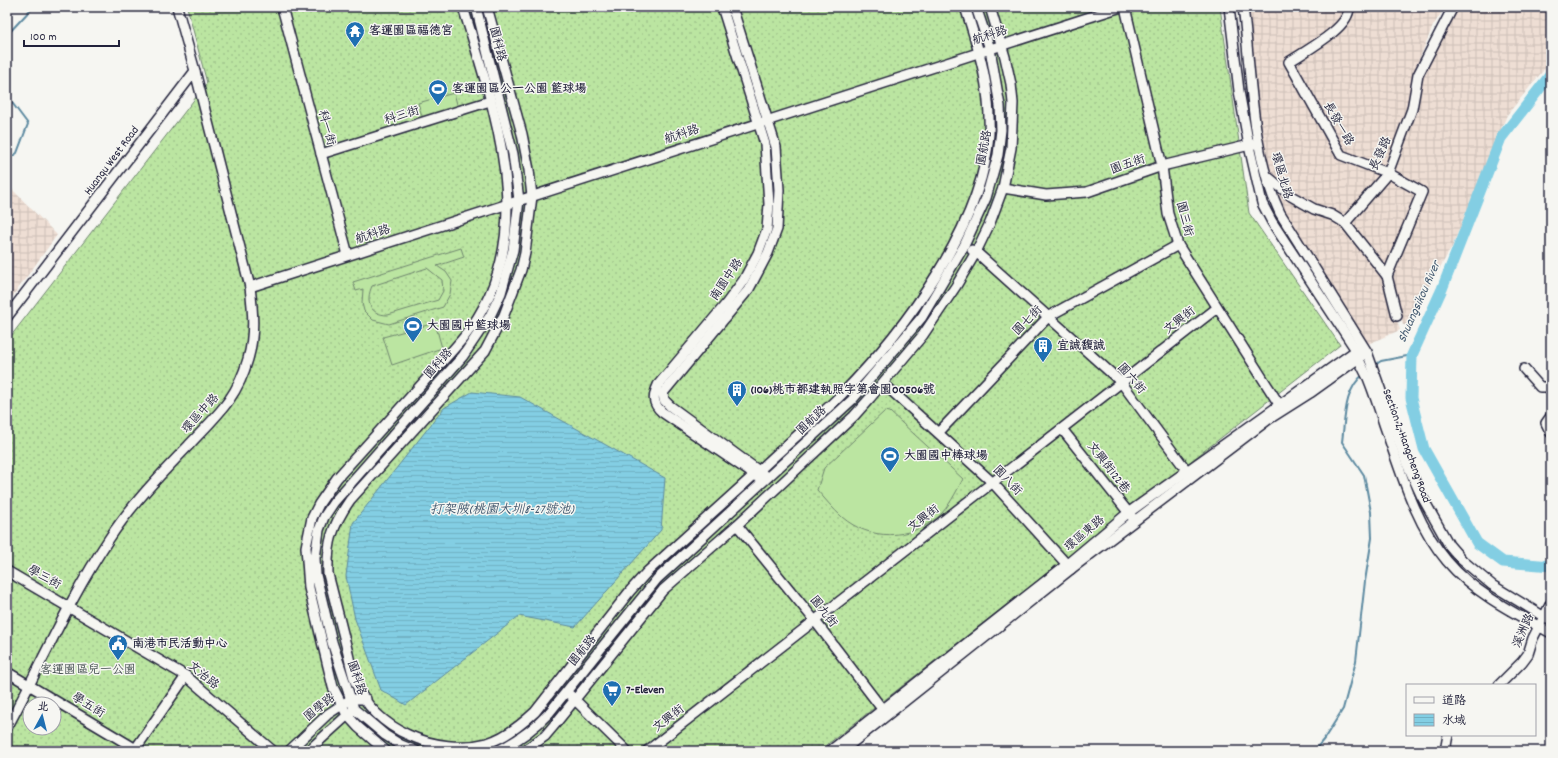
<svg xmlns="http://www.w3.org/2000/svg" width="1558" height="758" viewBox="0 0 1558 758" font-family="Dekko,'LXGW WenKai TC',sans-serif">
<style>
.industrial{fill:url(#industrial-grid)}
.grass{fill:url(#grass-dots);stroke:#6e846e;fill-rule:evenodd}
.pitch{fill:#bbe5a1;stroke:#6e846e;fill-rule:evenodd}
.water{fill:url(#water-rules);stroke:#5c89a0}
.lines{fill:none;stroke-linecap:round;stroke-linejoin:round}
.stream{stroke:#5c89a0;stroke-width:2}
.river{stroke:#83cee3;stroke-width:11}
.minor-casing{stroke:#22223b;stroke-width:12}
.minor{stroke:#f6f6f2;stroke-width:9}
.labels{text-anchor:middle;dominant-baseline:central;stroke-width:3;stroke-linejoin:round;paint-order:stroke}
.poi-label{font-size:12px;font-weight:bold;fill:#22223b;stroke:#f6f6f2;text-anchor:start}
.street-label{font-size:12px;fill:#22223b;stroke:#f6f6f2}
.park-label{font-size:12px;fill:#485354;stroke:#f6f6f2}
.water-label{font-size:13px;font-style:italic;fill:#3f566d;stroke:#f6f6f2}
</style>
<defs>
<pattern id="industrial-grid" width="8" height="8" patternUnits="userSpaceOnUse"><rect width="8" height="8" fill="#eeded4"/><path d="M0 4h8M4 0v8" fill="none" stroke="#ccbeb7"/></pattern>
<pattern id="grass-dots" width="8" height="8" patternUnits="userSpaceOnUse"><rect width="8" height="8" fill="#bbe5a1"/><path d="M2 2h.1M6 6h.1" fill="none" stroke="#a0c48c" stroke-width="1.8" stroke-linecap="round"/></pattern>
<pattern id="water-rules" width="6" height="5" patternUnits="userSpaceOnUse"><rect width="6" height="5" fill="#83cee3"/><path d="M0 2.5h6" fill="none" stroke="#71b1c4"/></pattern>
</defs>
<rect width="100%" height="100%" fill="#f6f6f2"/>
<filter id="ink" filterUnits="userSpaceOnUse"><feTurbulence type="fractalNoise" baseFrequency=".025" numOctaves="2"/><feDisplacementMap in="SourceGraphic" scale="8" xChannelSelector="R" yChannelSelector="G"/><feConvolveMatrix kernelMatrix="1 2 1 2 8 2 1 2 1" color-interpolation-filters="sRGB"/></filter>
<g filter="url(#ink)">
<!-- industrial -->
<g class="industrial">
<polygon points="1246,7 1346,7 1346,12 1334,28 1286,60 1340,156 1385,174 1345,221 1314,208 1269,175 1253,83"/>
<polygon points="1352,7 1445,7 1433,26 1413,74 1406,113 1387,171 1343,153 1294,63 1337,33"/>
<polygon points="1457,7 1551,7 1551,61 1507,115 1452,247 1406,325 1403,325 1389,276 1425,190 1390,172 1422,75"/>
<polygon points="1387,174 1421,192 1386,273 1347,223"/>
<polygon points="1271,183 1344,224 1385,277 1400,330 1368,344 1283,214"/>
<polygon points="7,184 57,235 7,304"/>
</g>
<!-- grass -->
<path class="grass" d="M187,7H1220L1249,213L1340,345L819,751H7V341L207,83ZM30,704H54V728H30Z"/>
<!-- pitch -->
<g class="pitch">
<polygon points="454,93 458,108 423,119 418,103"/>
<path d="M461,248L464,257L437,266L446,272L452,281L450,294L443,307L389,324L373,320L364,311L362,303L363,289L356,291L353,282ZM427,268L442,280L443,291L438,300L388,315C370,315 365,302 372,286Z"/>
<polygon points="435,323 442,348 392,365 383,337"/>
<path d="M885,411L890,412L963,479C956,492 949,507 938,517C909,540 870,541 842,517C833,509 825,499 817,490L824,468Z"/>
</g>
<!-- water -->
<polygon class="water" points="472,392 520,397 665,478 661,530 575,627 519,616 406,705 381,690 355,619 346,576 353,523 444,408"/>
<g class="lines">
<!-- stream -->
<g class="stream">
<polyline points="7,35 33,7"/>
<polyline points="7,96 28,124 17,153 7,160"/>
<polyline points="1375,365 1381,361 1412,355"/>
<path d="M1314,751L1324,739L1343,709L1356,661L1365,581L1372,538L1371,512L1364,475L1342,442C1345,419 1344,389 1364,374"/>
</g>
<!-- river -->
<polyline class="river" points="1551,74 1501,138 1442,289 1412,355 1411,398 1424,449 1477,543 1503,562 1551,566"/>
<!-- minor casing -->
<g class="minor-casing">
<g id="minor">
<polyline points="282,7 348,255"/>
<path d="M487,7L522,134L529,170L532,196L525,253L521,270L504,315L485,351L350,500C332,526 327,543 328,574C334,598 340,622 346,645C349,657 351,669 355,681C373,730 437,756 487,743C505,738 521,725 535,712L630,591L647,572C686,537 725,501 764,466C789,442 817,419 841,395C904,331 983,226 989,134C991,89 979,49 965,7"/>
<path d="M722,7L765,144L769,204L767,229L758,253L743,281L726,304L658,385C653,396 652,403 662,412L759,478"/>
<polyline points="732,7 776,147 779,190 777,229 768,253 749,289 663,393 664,400 670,406 763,474"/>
<polyline points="1125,7 1162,166 1168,214 1178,245 1282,409"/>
<path d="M1229,7L1239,91L1249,146L1262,203L1272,222L1356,350C1358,360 1363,368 1368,378C1374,393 1379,408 1384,424C1400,469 1415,524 1447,561C1474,593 1514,613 1551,633"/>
<path d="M1243,7C1252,76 1250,149 1280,213L1367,352L1407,464L1421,495L1449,545L1462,560L1492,585L1551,621"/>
<path d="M1349,7C1350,28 1305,51 1289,62L1341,155L1388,173L1422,192L1387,276"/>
<polyline points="321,154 490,101"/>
<polyline points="1267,176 1291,196 1314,209 1332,215 1345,223 1387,276 1397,316"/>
<polyline points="1003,188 1046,195 1087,192 1162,166 1254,144"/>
<polyline points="1345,223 1388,173 1412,109 1418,75 1453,7"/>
<polyline points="972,250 976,252 1121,382 1190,475"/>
<polyline points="250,287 1121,7"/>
<polyline points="7,317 195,71 177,7"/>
<polyline points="1524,369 1540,387 1549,387 1551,391"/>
<polyline points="883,383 992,482 1071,569"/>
<polyline points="1551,416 1546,423 1551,433"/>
<polyline points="1062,429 1132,517"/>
<polyline points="939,432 1049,316 1178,245"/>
<polyline points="737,525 815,621 886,714"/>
<polyline points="7,571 186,676 273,751"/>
<polyline points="7,672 136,749"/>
<polyline points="1499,685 1522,662 1528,654 1533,638 1551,603"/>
<polyline points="570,695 627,751"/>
<path d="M7,728C41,665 69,599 109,539C131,505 161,474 189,445C216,416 237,399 248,359C255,335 253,311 250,287L195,71"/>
<polyline points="134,751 186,676"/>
<polyline points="289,751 328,714 351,699 366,699"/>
<polyline points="308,751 351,712"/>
<path d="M386,751L358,727L347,715L333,687L309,588L306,547L312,518L319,504L337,478C365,447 394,415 422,384C436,368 451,353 464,337C543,238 495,113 463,7"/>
<polyline points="416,751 401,745 385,735 354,709 332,642 316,575 315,558 319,530 324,517 334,502 463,356 490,316 501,293 513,250 519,200 513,154 476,7"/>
<path d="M497,751C518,741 533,730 549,713L657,579L852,400L922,317L964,246L986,198L998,155L1001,130L1000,106L990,49L976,7"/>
<polyline points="524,751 545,736 556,723 663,590 737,525 854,416 870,398 923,335 956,286 976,252 990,223 1003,188 1011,148 1013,103 1011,84 1005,57 990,7"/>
<polyline points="647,751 1217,308"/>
<polyline points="830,751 1066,565 1128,513 1361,347"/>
<polyline points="842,751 1071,569 1269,419 1310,393 1363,355"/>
<polyline points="1445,751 1448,735"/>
</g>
</g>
<!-- minor -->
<use href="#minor" class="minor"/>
</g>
</g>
<!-- icons -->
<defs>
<g id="temple-pin" transform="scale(1)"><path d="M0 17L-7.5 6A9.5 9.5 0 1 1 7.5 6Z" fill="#1f6fb2" stroke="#f6f6f2"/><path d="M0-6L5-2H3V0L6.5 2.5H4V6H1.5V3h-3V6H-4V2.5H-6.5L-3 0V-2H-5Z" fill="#fff"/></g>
<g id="stadium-pin" transform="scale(1)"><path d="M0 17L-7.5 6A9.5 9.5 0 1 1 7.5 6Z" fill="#1f6fb2" stroke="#f6f6f2"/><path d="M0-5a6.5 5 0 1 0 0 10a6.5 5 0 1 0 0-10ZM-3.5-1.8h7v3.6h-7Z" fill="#fff"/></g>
<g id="building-pin" transform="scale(1)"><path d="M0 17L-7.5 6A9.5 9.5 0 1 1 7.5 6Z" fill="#1f6fb2" stroke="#f6f6f2"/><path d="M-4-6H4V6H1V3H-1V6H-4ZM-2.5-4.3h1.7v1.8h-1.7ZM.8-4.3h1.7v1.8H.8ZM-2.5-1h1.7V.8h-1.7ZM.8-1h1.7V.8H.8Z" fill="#fff"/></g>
<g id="civic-pin" transform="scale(1)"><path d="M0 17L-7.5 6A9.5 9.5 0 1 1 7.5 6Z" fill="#1f6fb2" stroke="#f6f6f2"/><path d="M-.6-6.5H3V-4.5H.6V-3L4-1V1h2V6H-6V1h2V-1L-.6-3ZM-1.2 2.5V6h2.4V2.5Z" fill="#fff"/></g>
<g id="supermarket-pin" transform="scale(1)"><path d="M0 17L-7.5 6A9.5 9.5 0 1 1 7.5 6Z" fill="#1f6fb2" stroke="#f6f6f2"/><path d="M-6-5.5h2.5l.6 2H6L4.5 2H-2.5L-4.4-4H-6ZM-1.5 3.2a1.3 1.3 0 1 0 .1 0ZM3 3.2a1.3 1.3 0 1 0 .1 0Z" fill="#fff"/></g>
</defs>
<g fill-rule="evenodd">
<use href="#temple-pin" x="355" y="31"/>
<use href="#stadium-pin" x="438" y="89"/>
<use href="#stadium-pin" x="413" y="326"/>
<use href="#building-pin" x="1043" y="346"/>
<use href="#building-pin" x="737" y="390"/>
<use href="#stadium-pin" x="890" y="456"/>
<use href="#civic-pin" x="118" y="644"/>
<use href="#supermarket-pin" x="612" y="690"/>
</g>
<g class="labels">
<!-- poi labels -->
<g class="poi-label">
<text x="369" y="31">客運園區福德宮</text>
<text x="452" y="89">客運園區公一公園 籃球場</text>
<text x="427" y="326">大園國中籃球場</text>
<text x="1057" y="346">宜誠馥誠</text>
<text x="751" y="390">(106)桃市都建執照字第會園00506號</text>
<text x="904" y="456">大園國中棒球場</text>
<text x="132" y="644">南港市民活動中心</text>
<text x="626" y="690">7-Eleven</text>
</g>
<!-- street labels -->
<g class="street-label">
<text transform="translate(990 36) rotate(-18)">航科路</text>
<text transform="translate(497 44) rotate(76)">園科路</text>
<text transform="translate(402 116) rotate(-17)">科三街</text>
<text transform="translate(1338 124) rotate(60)">長發一路</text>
<text transform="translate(326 128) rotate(75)">科一街</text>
<text transform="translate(682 135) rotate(-18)">航科路</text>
<text transform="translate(985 148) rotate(-79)">園航路</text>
<text transform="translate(1381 154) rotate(-65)">長發路</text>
<text transform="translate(112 161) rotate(-53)">Huanqu West Road</text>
<text transform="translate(1128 165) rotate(-19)">園五街</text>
<text transform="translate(1281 176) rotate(74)">環區北路</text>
<text transform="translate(1184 219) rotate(76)">園三街</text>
<text transform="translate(373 235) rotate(-18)">航科路</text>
<text transform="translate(727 280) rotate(-56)">南園中路</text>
<text transform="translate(1028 321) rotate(-45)">園七街</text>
<text transform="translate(1180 321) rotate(-38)">文興街</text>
<text transform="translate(439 364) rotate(-48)">園科路</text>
<text transform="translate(1131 379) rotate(49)">園六街</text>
<text transform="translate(201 414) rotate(-48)">環區中路</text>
<text transform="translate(812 421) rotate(-43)">園航路</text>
<text transform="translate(1406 446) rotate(70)">Section 2, Hangcheng Road</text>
<text transform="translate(1108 468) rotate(52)">文興街122巷</text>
<text transform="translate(1007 481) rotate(46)">園八街</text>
<text transform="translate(924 519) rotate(-38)">文興街</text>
<text transform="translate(1085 534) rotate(-40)">環區東路</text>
<text transform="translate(44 578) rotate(29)">學三街</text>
<text transform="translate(823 612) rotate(52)">園九街</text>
<text transform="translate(1524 631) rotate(-66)">溪洲路</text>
<text transform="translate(583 651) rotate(-51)">園航路</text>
<text transform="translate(203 676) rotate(39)">文治路</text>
<text transform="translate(356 678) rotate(72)">園科路</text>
<text transform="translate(88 706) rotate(31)">學五街</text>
<text transform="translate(320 708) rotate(-39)">園學路</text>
<text transform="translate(669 719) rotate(-38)">文興街</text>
</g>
<!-- park labels -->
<g class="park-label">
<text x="88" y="670">客運園區兒一公園</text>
</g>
<!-- water labels -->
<g class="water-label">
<text transform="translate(1420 302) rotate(-66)">Shuangsikou River</text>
<text x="502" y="510">打架陂(桃園大圳8-27號池)</text>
</g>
</g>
<!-- margin -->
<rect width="1558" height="758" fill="none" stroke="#f6f6f2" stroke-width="24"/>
<rect x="12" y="12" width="1534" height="734" fill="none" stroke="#22223b" stroke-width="1.5" filter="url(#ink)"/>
<!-- legend -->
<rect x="1406" y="684" width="130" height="52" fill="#f6f6f2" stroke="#a1a1a9"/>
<rect x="1414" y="697" width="20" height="6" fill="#f6f6f2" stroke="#a1a1a9"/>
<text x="1442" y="704" font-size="12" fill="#22223b">道路</text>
<rect x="1414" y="714" width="20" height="12" fill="url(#water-rules)" stroke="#a1a1a9"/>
<text x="1442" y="724" font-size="12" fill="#22223b">水域</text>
<!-- north arrow -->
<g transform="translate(42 716) rotate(7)"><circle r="19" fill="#f6f6f2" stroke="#a1a1a9"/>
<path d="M0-3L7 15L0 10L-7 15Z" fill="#1f6fb2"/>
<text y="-6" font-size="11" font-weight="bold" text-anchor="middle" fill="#22223b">北</text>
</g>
<!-- scale -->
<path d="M24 40v6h95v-6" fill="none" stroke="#22223b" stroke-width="2"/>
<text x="30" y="40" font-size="12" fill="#22223b" stroke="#f6f6f2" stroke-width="3" paint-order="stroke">100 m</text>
</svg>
